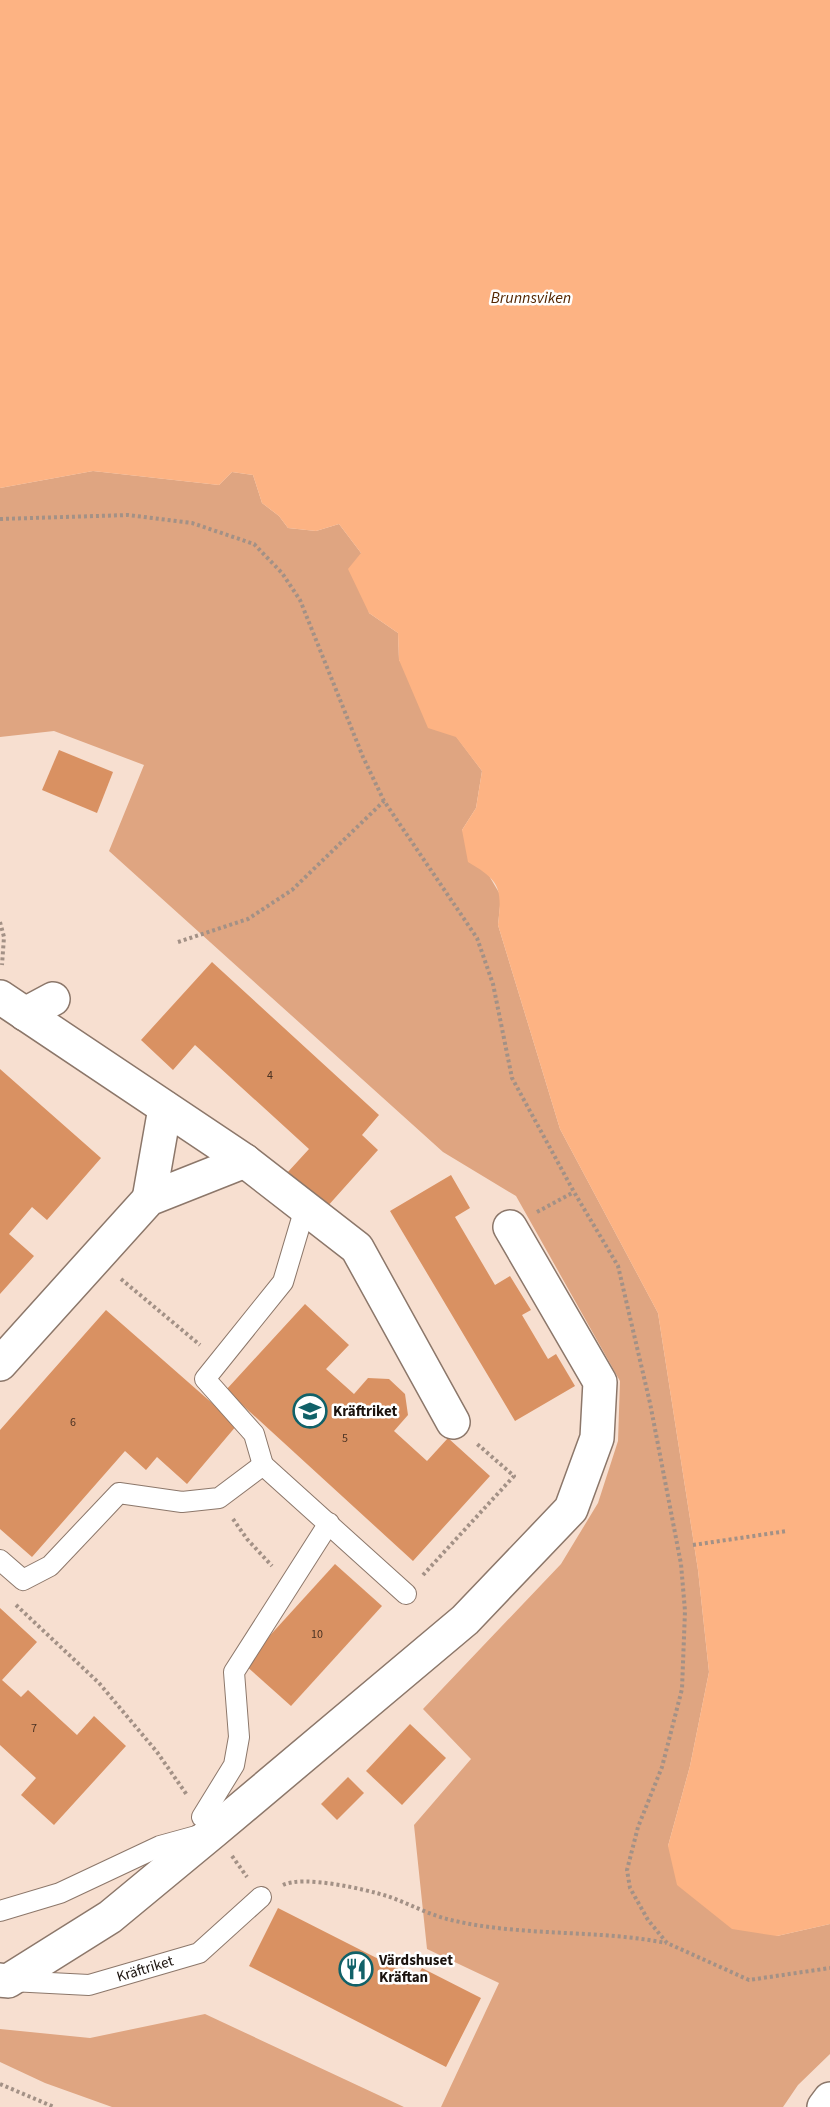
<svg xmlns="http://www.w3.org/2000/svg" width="830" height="2107" viewBox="0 0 830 2107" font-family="'Source Sans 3',sans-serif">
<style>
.green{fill:#dfa581}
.water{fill:#fdb383}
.building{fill:#d99162}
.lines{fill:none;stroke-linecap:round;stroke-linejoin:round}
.service-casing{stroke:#8c776a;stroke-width:22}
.minor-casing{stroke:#8c776a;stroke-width:36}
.path{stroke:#a39186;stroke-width:4;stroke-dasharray:3 3;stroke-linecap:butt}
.service{stroke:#fff;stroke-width:20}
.minor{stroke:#fff;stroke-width:33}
.labels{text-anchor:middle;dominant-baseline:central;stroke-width:5;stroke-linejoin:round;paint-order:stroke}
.number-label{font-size:12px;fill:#4a3223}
.poi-label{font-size:15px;font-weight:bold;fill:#1b130e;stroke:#fff;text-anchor:start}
.street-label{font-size:15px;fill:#1b130e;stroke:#fff}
.water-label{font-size:16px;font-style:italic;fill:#542600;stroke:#fff}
</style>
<rect width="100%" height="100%" fill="#f7dfd0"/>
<!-- green -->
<g class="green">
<polygon points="93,471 219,485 232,472 253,475 262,503 279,516 288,528 316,531 339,524 361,553 369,613 398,633 399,660 482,771 476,808 462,830 501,896 498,925 560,1129 658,1313 698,1570 709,1672 690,1766 668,1846 777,1936 830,1924 830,2054 798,2085 783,2107 441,2107 499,1983 427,1949 414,1825 471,1759 423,1709 561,1564 598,1503 618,1441 620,1381 516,1196 443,1152 109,851 144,765 54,731 0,737 0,488"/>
<polygon points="205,2014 404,2107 112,2107 45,2083 0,2062 0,2029 90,2038"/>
</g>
<!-- water -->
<path class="water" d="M0,0H830V1924L777,1936L732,1929L677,1885L668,1846L690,1766L709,1672L698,1570L658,1313L560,1129L498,925C502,889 501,881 468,862L462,830L476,808L482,771L456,737L428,728L399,660L398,633L369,613L348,569L361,553L339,524L316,531L288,528L279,516L262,503L253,475L232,472L219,485L93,471L0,488Z"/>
<!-- building -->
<g class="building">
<polygon points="59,750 113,772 97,813 42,790"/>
<polygon points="212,962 379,1115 362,1135 378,1150 326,1208 287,1173 309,1149 195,1045 173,1070 141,1040"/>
<polygon points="0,1069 101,1158 47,1220 32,1207 9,1234 34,1256 0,1294"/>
<polygon points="451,1175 470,1208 455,1217 495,1285 510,1276 531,1310 522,1315 548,1359 556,1354 575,1386 515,1421 390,1211"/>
<polygon points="305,1304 349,1345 326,1369 354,1394 368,1378 389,1379 405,1394 408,1415 394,1431 427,1461 448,1438 490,1476 413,1561 226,1390"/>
<polygon points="106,1310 237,1425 187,1484 157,1457 146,1470 125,1451 32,1557 0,1529 0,1430"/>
<polygon points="335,1564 382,1606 291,1706 244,1664"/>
<polygon points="0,1608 37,1642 2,1680 21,1697 28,1690 77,1735 94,1716 126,1746 54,1825 21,1795 36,1778 0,1745"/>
<polygon points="410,1724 446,1758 402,1805 366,1771"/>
<polygon points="348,1777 364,1793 337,1820 321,1804"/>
<polygon points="278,1908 416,1978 422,1968 481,1998 446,2067 249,1966"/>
</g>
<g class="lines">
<!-- service casing -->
<g class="service-casing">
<g id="service">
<polyline points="263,1465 254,1434 205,1379 283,1282 305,1208"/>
<polyline points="0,1560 23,1580 50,1566 119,1493 182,1502 219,1498 263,1465 406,1594"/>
<polyline points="202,1817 234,1765 239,1737 234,1672 329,1523"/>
<polyline points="0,1911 60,1893 160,1846 200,1835"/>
<polyline points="11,1981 89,1985 199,1953 261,1897"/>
</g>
</g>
<!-- minor casing -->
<g class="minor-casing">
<g id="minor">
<polyline points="0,997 245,1161 357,1248 453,1422"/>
<polyline points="25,1014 53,999"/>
<polyline points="149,1199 165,1108"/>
<polyline points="0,1364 149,1199 245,1161"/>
<polyline points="0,1980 8,1981 110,1917 214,1831 465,1620 571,1509 597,1438 600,1382 510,1227"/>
<polyline points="824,2107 830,2099"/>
</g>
</g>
<!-- path -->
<g class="path">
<polyline points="0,519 128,515 192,523 254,544 282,573 300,600 363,757 384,801 477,938 493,984 512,1078 574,1192 618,1266 650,1403 681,1564 685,1611 682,1689 662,1767 638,1827 627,1870 630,1888 648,1920 667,1943 749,1980 830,1968"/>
<polyline points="0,922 4,937 2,965"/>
<polyline points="178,942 248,919 292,890 384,801"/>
<polyline points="537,1212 574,1192"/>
<polyline points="121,1279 200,1345"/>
<polyline points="233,1519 247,1539 272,1566"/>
<polyline points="693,1545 787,1531"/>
<polyline points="423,1575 514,1476 476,1443"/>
<polyline points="16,1605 99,1683 157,1752 187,1795"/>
<polyline points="232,1856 247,1877"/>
<path d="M283,1885C304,1875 364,1889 387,1896C408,1903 429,1915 451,1920C522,1937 596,1929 666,1943"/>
<polyline points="0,2084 54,2107"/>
</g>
<!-- service -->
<use href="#service" class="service"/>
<!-- minor -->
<use href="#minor" class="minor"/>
</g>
<!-- icons -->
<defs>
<g id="university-ring" transform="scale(1.725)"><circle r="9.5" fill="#fff" stroke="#116168" stroke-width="1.5"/><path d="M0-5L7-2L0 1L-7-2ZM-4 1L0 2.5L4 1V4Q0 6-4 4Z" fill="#116168"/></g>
<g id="restaurant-ring" transform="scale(1.725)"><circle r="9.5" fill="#fff" stroke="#116168" stroke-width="1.5"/><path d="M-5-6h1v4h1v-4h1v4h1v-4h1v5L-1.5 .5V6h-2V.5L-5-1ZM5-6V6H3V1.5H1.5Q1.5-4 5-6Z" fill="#116168"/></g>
</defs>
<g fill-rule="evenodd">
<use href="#university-ring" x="310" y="1411"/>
<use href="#restaurant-ring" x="356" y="1969"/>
</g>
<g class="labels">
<!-- number labels -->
<g class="number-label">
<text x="270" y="1075">4</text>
<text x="73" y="1422">6</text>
<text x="345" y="1438">5</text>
<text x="317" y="1634">10</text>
<text x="34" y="1728">7</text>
</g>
<!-- poi labels -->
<g class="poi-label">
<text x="333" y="1411">Kräftriket</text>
<text x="379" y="1960">Värdshuset<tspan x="379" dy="17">Kräftan</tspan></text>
</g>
<!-- street labels -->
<g class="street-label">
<text transform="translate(145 1969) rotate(-17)">Kräftriket</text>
</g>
<!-- water labels -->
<g class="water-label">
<text x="531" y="298">Brunnsviken</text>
</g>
</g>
</svg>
